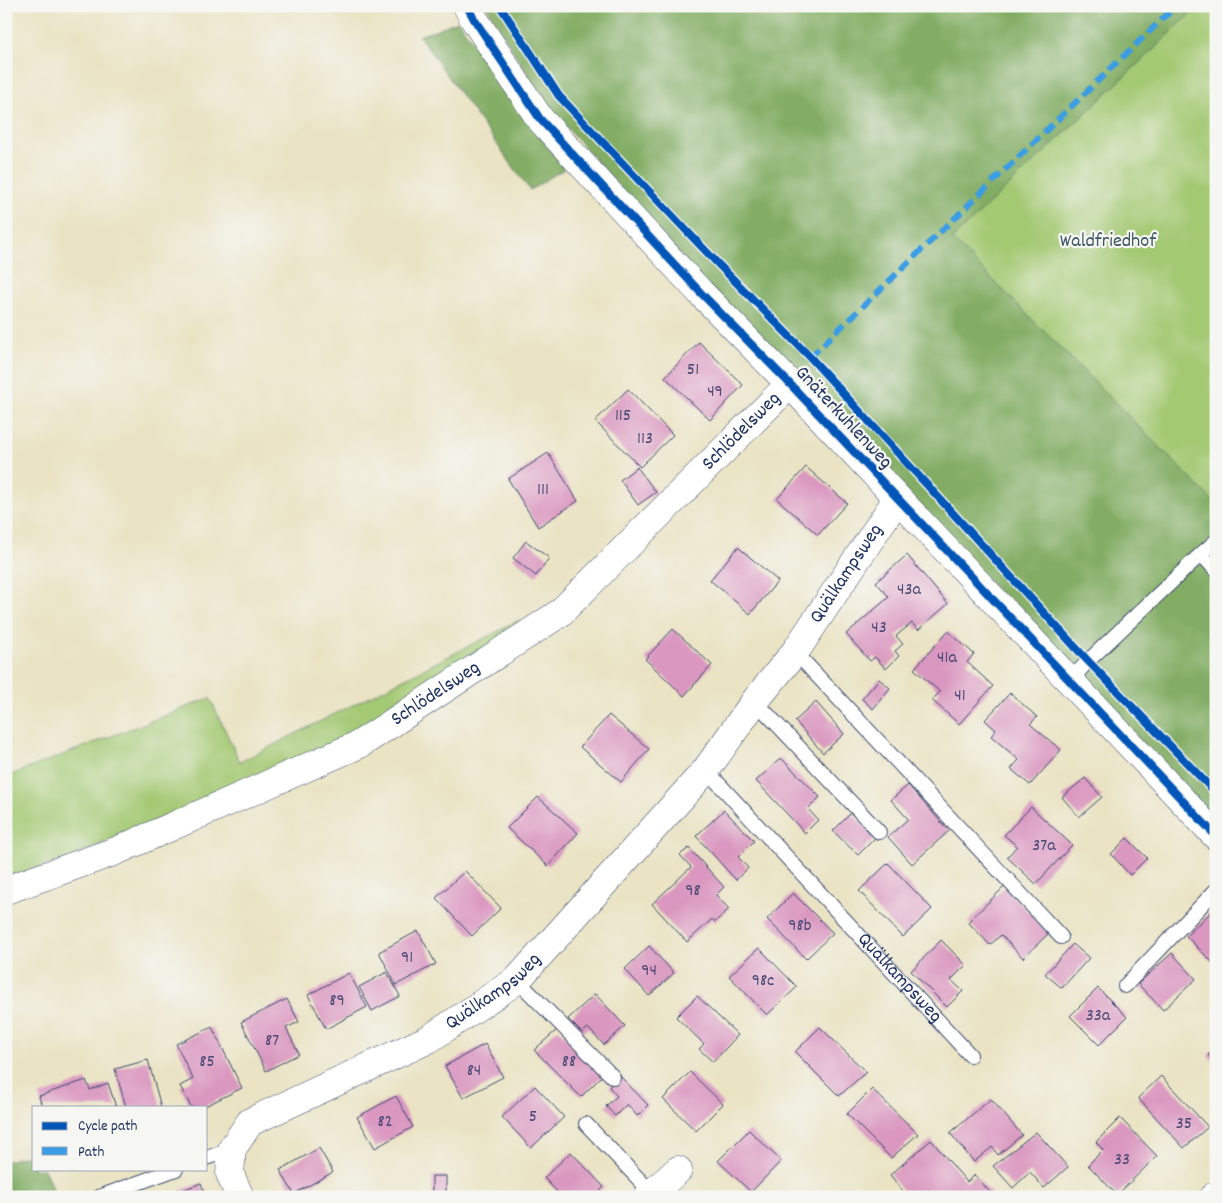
<svg xmlns="http://www.w3.org/2000/svg" width="1222" height="1203" viewBox="0 0 1222 1203" font-family="Dekko,sans-serif">
<style>
.green{fill:#a4c973;stroke:#607c68}
.forest{fill:#83ad65;stroke:#4f6e62}
.building{fill:#da97c0}
.lines{fill:none;stroke-linecap:round;stroke-linejoin:round}
.lane-casing{stroke:#3a4a6d;stroke-width:16}
.street-casing{stroke:#3a4a6d;stroke-width:29}
.lane{stroke:#fff;stroke-width:14}
.street{stroke:#fff;stroke-width:28}
.quiet{stroke:#3b9de6;stroke-width:6;stroke-dasharray:12 6;stroke-linecap:butt}
.cycleway-casing{stroke:#f6f6f2;stroke-width:11}
.cycleway{stroke:#0057b8;stroke-width:8}
.labels{text-anchor:middle;dominant-baseline:central;stroke-width:4.5;stroke-linejoin:round;paint-order:stroke}
.number-label{font-size:18px;fill:#4b4976}
.park-label{font-size:20px;fill:#3d5663;stroke:#f6f6f2}
.street-label{font-size:20px;fill:#1b2f5e;stroke:#f6f6f2}
</style>
<rect width="100%" height="100%" fill="#f6f6f2"/>
<filter id="ink" filterUnits="userSpaceOnUse"><feTurbulence type="fractalNoise" baseFrequency=".02" numOctaves="2"/><feDisplacementMap in="SourceGraphic" scale="10" xChannelSelector="R" yChannelSelector="G"/><feConvolveMatrix kernelMatrix="1 2 1 2 8 2 1 2 1" color-interpolation-filters="sRGB"/></filter>
<filter id="wash" filterUnits="userSpaceOnUse"><feTurbulence type="fractalNoise" baseFrequency=".0096" numOctaves="4" result="noise"/><feDisplacementMap in="SourceGraphic" scale="20" xChannelSelector="R" yChannelSelector="G"/><feGaussianBlur stdDeviation="1.12" result="paint"/><feColorMatrix in="noise" values="0 0 0 0 0 0 0 0 0 0 0 0 0 0 0 0 0 1.4 0 .05"/><feComposite in="paint" operator="in"/></filter>
<g filter="url(#wash)">
<rect width="100%" height="100%" fill="#eae3c4"/>
<!-- green -->
<g class="green">
<polygon points="1199,6 1216,6 1216,504 952,239"/>
<polygon points="520,620 515,633 359,733 71,857 6,878 6,777 210,698 240,762"/>
</g>
<!-- forest -->
<g class="forest">
<polygon points="486,6 1199,6 952,239 1216,504 1216,821 721,301 545,103"/>
<polygon points="458,21 564,169 530,190 419,36"/>
<polygon points="34,1154 34,1169 44,1169 56,1197 6,1197 6,1161"/>
</g>
<g id="blocks">
<!-- building -->
<g class="building">
<polygon points="699,342 743,385 710,420 665,377"/>
<polygon points="628,389 673,435 640,467 595,421"/>
<polygon points="548,453 578,501 538,527 508,479"/>
<polygon points="637,467 656,492 638,505 620,480"/>
<polygon points="806,467 847,503 818,535 777,499"/>
<polygon points="526,541 549,558 536,576 513,558"/>
<polygon points="738,547 778,581 750,614 710,580"/>
<polygon points="907,555 948,604 918,630 912,623 896,636 903,644 895,651 899,656 886,669 875,657 870,661 846,634 889,597 876,582"/>
<polygon points="673,629 712,665 684,696 645,659"/>
<polygon points="948,631 974,654 967,662 993,686 959,724 932,700 940,692 914,669"/>
<polygon points="879,679 890,688 873,709 862,699"/>
<polygon points="1010,693 1037,717 1030,724 1061,750 1030,785 1011,769 1019,760 991,736 996,730 985,720"/>
<polygon points="816,702 844,734 823,753 795,721"/>
<polygon points="609,715 649,749 621,782 580,747"/>
<polygon points="781,758 820,797 808,809 818,820 805,833 756,781"/>
<polygon points="1085,778 1102,797 1079,817 1062,797"/>
<polygon points="908,785 949,831 912,864 888,837 908,819 891,800"/>
<polygon points="538,797 578,833 548,866 507,828"/>
<polygon points="1031,807 1072,845 1036,884 1007,857 1017,846 1004,835"/>
<polygon points="724,810 754,841 738,857 748,868 736,880 696,836"/>
<polygon points="851,813 875,838 858,855 833,831"/>
<polygon points="1127,838 1147,858 1130,875 1111,854"/>
<polygon points="689,848 724,887 716,895 729,909 715,922 712,919 687,942 652,904 691,867 680,855"/>
<polygon points="888,863 932,909 903,937 859,891"/>
<polygon points="465,871 501,908 472,936 436,898"/>
<polygon points="1004,887 1049,933 1023,958 1001,935 990,945 968,922"/>
<polygon points="793,893 833,933 806,959 767,919"/>
<polygon points="1216,907 1216,962 1214,964 1186,936"/>
<polygon points="418,931 436,964 396,985 379,952"/>
<polygon points="941,940 966,965 951,980 963,991 947,1007 911,971"/>
<polygon points="1073,944 1089,958 1062,988 1045,974"/>
<polygon points="649,946 674,973 649,996 625,969"/>
<polygon points="759,948 797,987 767,1015 729,976"/>
<polygon points="1172,953 1196,979 1163,1010 1138,984"/>
<polygon points="387,972 400,996 372,1011 359,987"/>
<polygon points="349,973 367,1007 326,1029 308,995"/>
<polygon points="1098,988 1127,1017 1099,1045 1070,1016"/>
<polygon points="595,994 625,1026 604,1045 588,1028 582,1033 568,1019"/>
<polygon points="697,996 738,1035 713,1062 699,1049 704,1044 676,1017"/>
<polygon points="287,999 299,1022 286,1028 299,1054 266,1071 241,1022"/>
<polygon points="212,1027 242,1088 203,1107 191,1107 180,1086 193,1079 176,1044"/>
<polygon points="820,1027 866,1072 839,1096 795,1052"/>
<polygon points="558,1029 604,1074 581,1097 534,1050"/>
<polygon points="485,1044 503,1077 463,1098 445,1066"/>
<polygon points="1216,1047 1216,1064 1208,1055"/>
<polygon points="148,1060 161,1107 126,1107 115,1069"/>
<polygon points="690,1072 723,1104 696,1131 663,1099"/>
<polygon points="620,1076 648,1105 637,1116 627,1104 615,1116 606,1106 617,1096 609,1087"/>
<polygon points="1161,1076 1208,1127 1184,1148 1138,1098"/>
<polygon points="86,1080 90,1090 108,1083 116,1107 42,1107 39,1096"/>
<polygon points="535,1086 564,1117 531,1148 502,1117"/>
<polygon points="872,1089 918,1134 891,1158 847,1114"/>
<polygon points="396,1096 413,1127 375,1148 357,1117"/>
<polygon points="991,1099 1022,1135 998,1155 992,1147 974,1162 950,1133"/>
<polygon points="1120,1118 1157,1156 1117,1195 1088,1165 1103,1150 1096,1142"/>
<polygon points="749,1130 781,1161 751,1192 718,1161"/>
<polygon points="1036,1132 1068,1167 1044,1188 1030,1172 1013,1188 993,1166"/>
<polygon points="931,1140 967,1182 975,1175 994,1197 935,1197 929,1190 921,1197 908,1197 890,1175"/>
<polygon points="319,1148 333,1172 294,1194 280,1170"/>
<polygon points="571,1152 604,1187 594,1197 562,1197 544,1178"/>
<rect x="432" y="1176" width="14" height="21"/>
<polygon points="201,1183 206,1197 179,1197 177,1192"/>
</g>
</g>
</g>
<g filter="url(#ink)">
<use href="#blocks" fill-opacity="0" stroke="#3a4a6d" stroke-width="1"/>
<g class="lines">
<!-- lane casing -->
<g class="lane-casing">
<g id="lane">
<polyline points="1201,554 1216,541"/>
<polyline points="795,652 1061,937"/>
<polyline points="1069,682 1088,661 1201,554 1216,570"/>
<polyline points="755,701 879,832"/>
<path id="s1" d="M706,770L970,1055"/>
<polyline points="517,980 613,1077"/>
<polyline points="1125,986 1216,890"/>
<polyline points="586,1124 652,1193"/>
<polyline points="206,1158 232,1149"/>
<polyline points="99,1197 176,1169"/>
</g>
</g>
<!-- street casing -->
<g class="street-casing">
<g id="street">
<polyline points="467,6 474,19 540,119 700,292 790,384 1216,836"/>
<path id="s2" d="M6,890L116,851L360,744L560,613L790,384"/>
<path id="s3" d="M240,1197L230,1174L232,1149L250,1122L429,1039L517,980L706,770L755,701L795,652L897,499"/>
<polyline points="648,1197 678,1170"/>
<polyline points="1214,1197 1216,1195"/>
</g>
</g>
<!-- lane -->
<use href="#lane" class="lane"/>
<!-- street -->
<use href="#street" class="street"/>
<!-- quiet -->
<polyline class="quiet" points="810,357 1176,6"/>
<!-- cycleway casing -->
<g class="cycleway-casing">
<g id="cycleway">
<polyline points="467,6 474,19 540,119 700,292 790,384 1216,836"/>
<polyline points="500,6 559,96 719,265 810,357 1088,661 1216,793"/>
</g>
</g>
<!-- cycleway -->
<use href="#cycleway" class="cycleway"/>
</g>
</g>
<g class="labels">
<!-- number labels -->
<g class="number-label">
<text x="693" y="370">51</text>
<text x="715" y="392">49</text>
<text x="623" y="416">115</text>
<text x="645" y="439">113</text>
<text x="543" y="490">111</text>
<text x="909" y="590">43a</text>
<text x="879" y="628">43</text>
<text x="947" y="658">41a</text>
<text x="960" y="696">41</text>
<text x="1044" y="846">37a</text>
<text x="693" y="891">98</text>
<text x="800" y="926">98b</text>
<text x="407" y="958">91</text>
<text x="649" y="971">94</text>
<text x="763" y="981">98c</text>
<text x="337" y="1001">89</text>
<text x="1098" y="1016">33a</text>
<text x="272" y="1041">87</text>
<text x="207" y="1062">85</text>
<text x="569" y="1062">88</text>
<text x="474" y="1071">84</text>
<text x="533" y="1117">5</text>
<text x="385" y="1122">82</text>
<text x="1184" y="1124">35</text>
<text x="1122" y="1160">33</text>
</g>
<!-- park labels -->
<g class="park-label">
<text x="1108" y="242">Waldfriedhof</text>
</g>
<!-- street labels -->
<g class="street-label">
<text transform="translate(843 418) rotate(47)">Gnäterkuhlenweg</text>
<text stroke="none"><textPath href="#s2" startOffset="879">Schlödelsweg</textPath></text>
<text stroke="none"><textPath href="#s3" startOffset="910">Quälkampsweg</textPath></text>
<text stroke="none"><textPath href="#s2" startOffset="474">Schlödelsweg</textPath></text>
<text stroke="none"><textPath href="#s1" startOffset="284">Quälkampsweg</textPath></text>
<text stroke="none"><textPath href="#s3" startOffset="360">Quälkampsweg</textPath></text>
</g>
</g>
<!-- margin -->
<rect width="1222" height="1203" fill="none" stroke="#f6f6f2" stroke-width="25"/>
<!-- legend -->
<rect x="32" y="1106" width="175" height="65" fill="#f6f6f2" stroke="#9ea6b7"/>
<rect x="42" y="1122" width="25" height="8" fill="#0057b8" stroke="#9ea6b7"/>
<text x="78" y="1130" font-size="15" fill="#1b2f5e">Cycle path</text>
<rect x="42" y="1147" width="25" height="8" fill="#3b9de6" stroke="#9ea6b7"/>
<text x="78" y="1156" font-size="15" fill="#1b2f5e">Path</text>
</svg>
